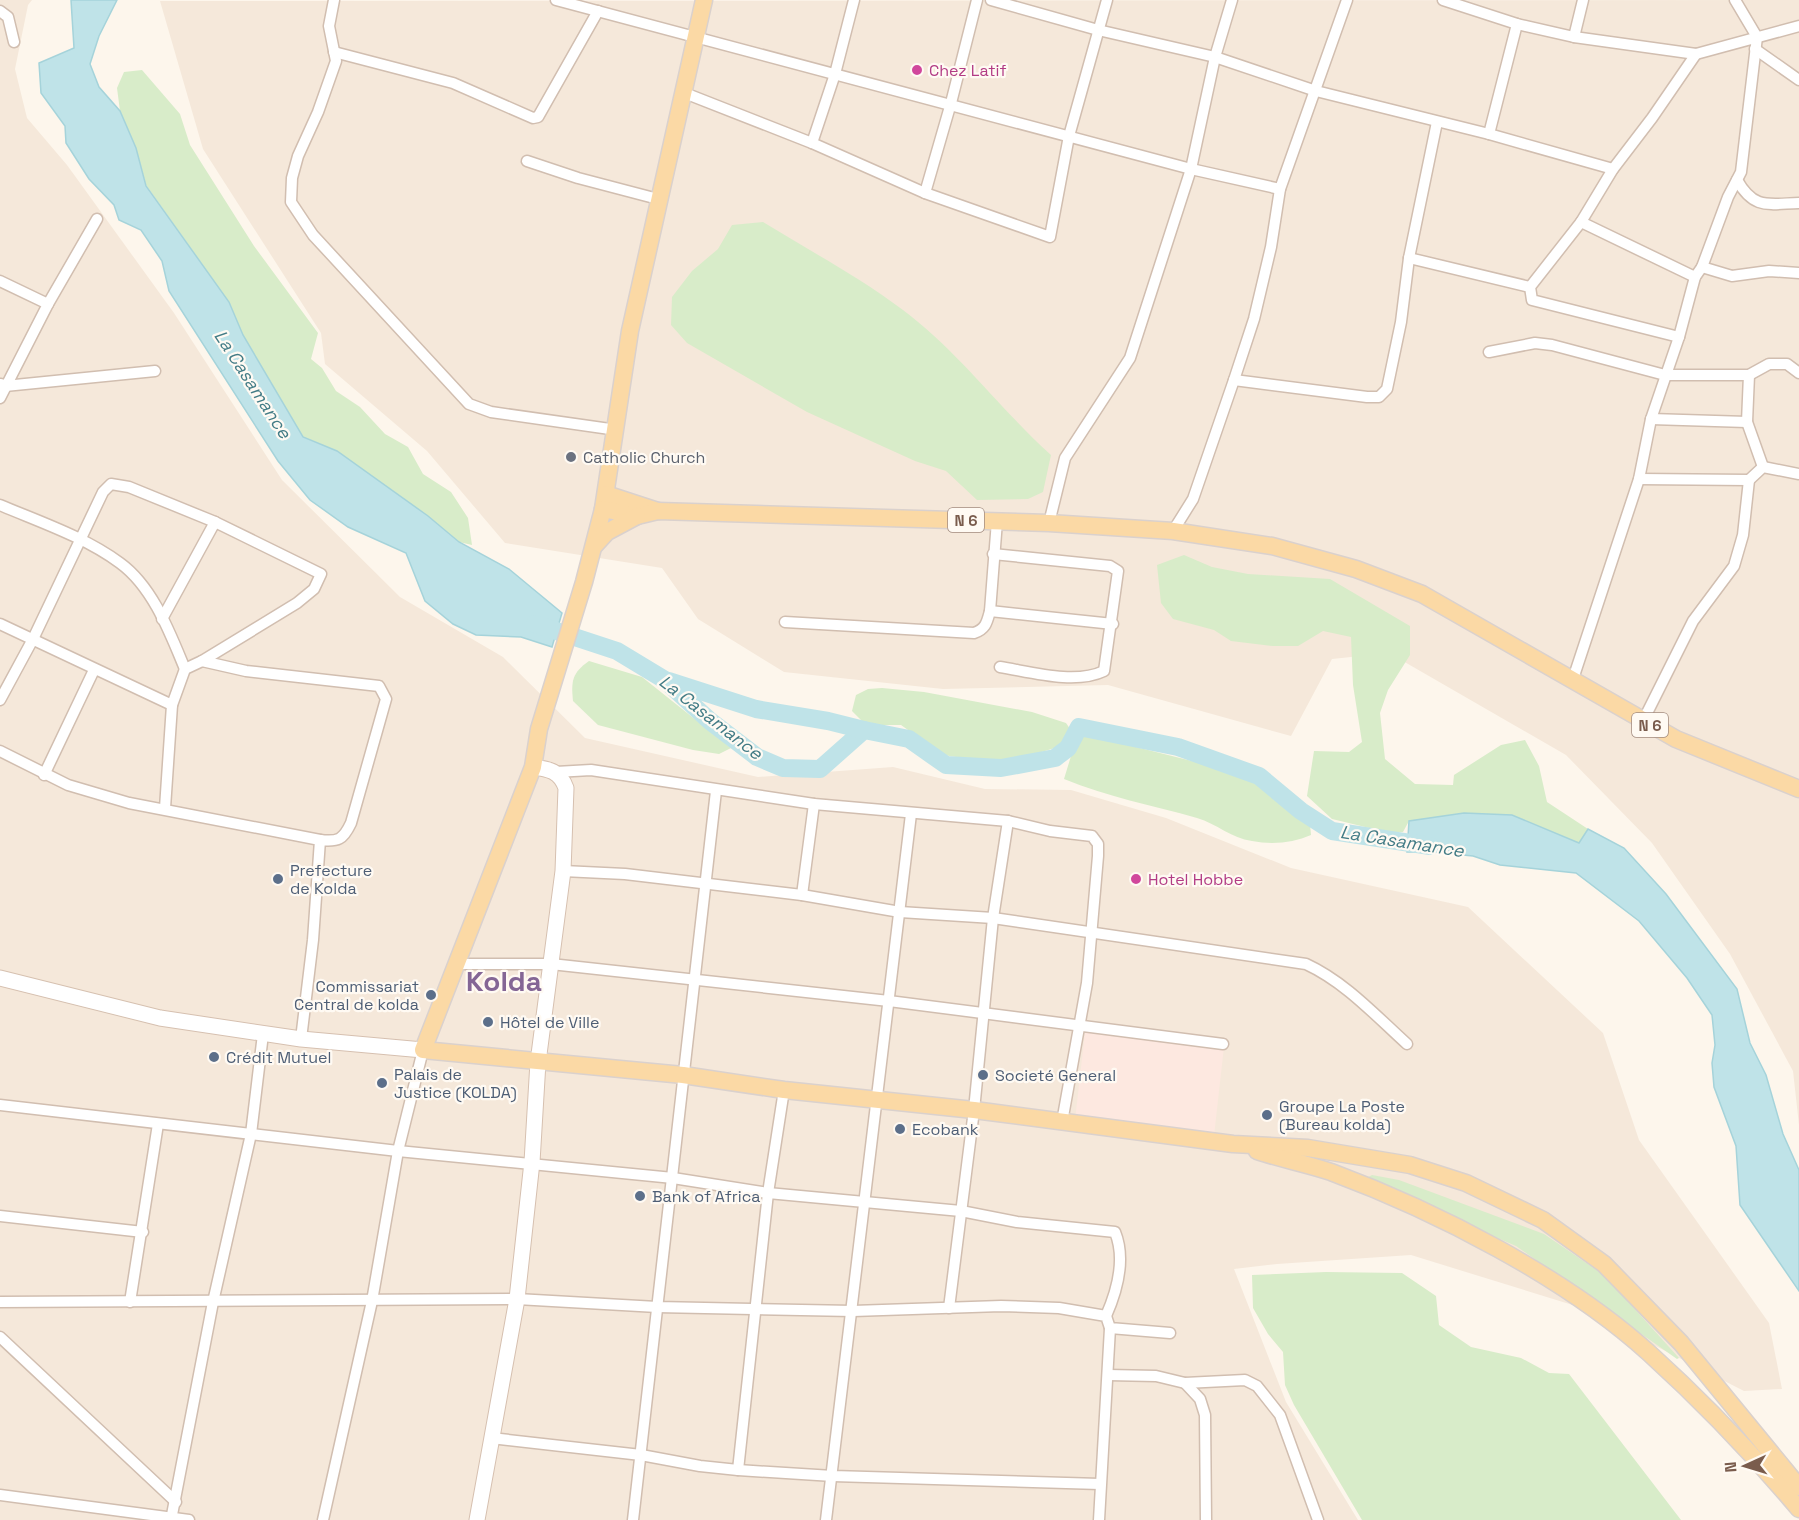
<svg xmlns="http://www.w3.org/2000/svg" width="1799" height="1520" viewBox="0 0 1799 1520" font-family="'Space Grotesk',sans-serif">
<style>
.residential{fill:#f5e8da}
.commercial{fill:#fde8e0}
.green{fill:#d8ecc9}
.water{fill:#bfe3e8;stroke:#a5d3da;stroke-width:1.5}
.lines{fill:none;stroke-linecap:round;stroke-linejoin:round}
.river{stroke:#bfe3e8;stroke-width:18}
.minor-casing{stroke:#d1beb0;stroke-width:13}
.secondary-casing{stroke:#d6c0b0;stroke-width:17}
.primary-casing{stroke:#dad1cd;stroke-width:19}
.minor{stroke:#fff;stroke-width:10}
.secondary{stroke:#fff;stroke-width:15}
.primary{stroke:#fbd9a5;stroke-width:16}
.hotel-dot{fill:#d1479c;stroke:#fffaf3;stroke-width:2}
.worship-dot{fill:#6b7280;stroke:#fffaf3;stroke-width:2}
.service-dot{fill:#5c6f8a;stroke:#fffaf3;stroke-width:2}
.labels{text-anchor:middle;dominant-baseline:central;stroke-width:4.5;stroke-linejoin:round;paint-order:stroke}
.shield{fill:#fffaf3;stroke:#a28b7f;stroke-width:1.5}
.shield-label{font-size:15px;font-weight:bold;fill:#7a5c4d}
.hotel-label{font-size:16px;fill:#b23c85;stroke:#fffaf3;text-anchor:start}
.worship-label{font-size:16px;fill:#5b616d;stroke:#fffaf3;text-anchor:start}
.service-label{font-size:16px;fill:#4e5e75;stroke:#fffaf3;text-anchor:start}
.water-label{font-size:18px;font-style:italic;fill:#437c86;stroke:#fffaf3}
.town-label{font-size:28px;font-weight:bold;fill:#846695;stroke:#fffaf3}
</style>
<rect width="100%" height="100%" fill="#fdf6ec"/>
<!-- residential -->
<g class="residential">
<polygon points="0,0 32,0 28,5 15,69 27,118 67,165 174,313 282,480 400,597 503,657 585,738 758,777 893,767 985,789 1071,790 1166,818 1291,868 1468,907 1603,1033 1639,1140 1769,1323 1782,1389 1744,1391 1579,1307 1411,1255 1277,1264 1234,1269 1286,1402 1358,1520 0,1520"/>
<polygon points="1799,0 1799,1125 1793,1071 1730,954 1652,843 1566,755 1389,653 1332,659 1291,736 1108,685 943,689 784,672 698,619 662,568 505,543 427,451 325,364 321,333 203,149 160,1"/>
</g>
<!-- commercial -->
<polygon class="commercial" points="1085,1032 1224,1047 1214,1136 1075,1120"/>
<!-- green -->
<g class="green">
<polygon points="142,70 180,114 190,145 254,246 318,333 311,359 322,368 336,391 360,407 385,434 408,447 423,474 451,492 468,518 472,545 459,542 428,516 337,451 303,437 243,335 229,302 146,185 136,148 120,111 117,88 124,72"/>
<path d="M763,222C810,251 859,277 903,310C959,352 999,408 1051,455L1043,492L1028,499L977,500L946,471L915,461L807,412L687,343L671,325L672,297L692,271L718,249L732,225Z"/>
<polygon points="1184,555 1212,567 1248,574 1330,579 1410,626 1410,655 1388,690 1380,713 1385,759 1415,784 1453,785 1454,775 1501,745 1525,740 1539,766 1547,802 1588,829 1579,843 1512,815 1409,821 1403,832 1386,832 1332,819 1307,796 1314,751 1349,752 1362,742 1353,685 1351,637 1323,631 1298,646 1273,646 1231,641 1214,630 1173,619 1161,603 1157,565"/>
<path d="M589,661L642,677L731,748L719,754L693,750L598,725L573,701C571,681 572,673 589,661Z"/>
<polygon points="882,688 924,692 1032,712 1066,723 1075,736 1061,746 1003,764 943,755 901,725 866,725 852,711 856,695 868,689"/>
<path d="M1084,734L1236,772L1258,782L1310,824L1311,835C1293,843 1272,845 1252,841C1231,838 1217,824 1197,818C1152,805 1107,797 1064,779L1075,743Z"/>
<polygon points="1372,1175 1399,1180 1544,1234 1604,1275 1679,1358 1677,1359 1516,1246 1363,1180"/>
<polygon points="1326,1272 1402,1273 1436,1296 1439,1325 1471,1347 1521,1358 1549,1373 1569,1374 1681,1520 1362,1520 1294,1405 1285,1385 1283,1352 1268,1334 1253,1308 1252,1275"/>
</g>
<!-- water -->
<g class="water">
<polygon points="71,0 117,0 99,36 90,64 99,87 120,111 136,148 146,186 229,302 243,335 303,437 337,451 428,516 459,542 509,569 562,613 552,647 521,637 476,635 453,624 425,601 406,553 348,527 310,500 278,461 169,291 162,261 141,230 119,220 114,205 89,179 66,143 65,126 41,93 39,63 74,48"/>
<polygon points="1464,813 1512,815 1579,843 1588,829 1624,848 1666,894 1737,989 1750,1043 1766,1075 1783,1134 1799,1170 1799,1291 1740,1205 1736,1146 1714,1087 1712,1063 1715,1045 1712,1015 1687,978 1639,921 1576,873 1500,865 1473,856 1433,852 1407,852 1409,821"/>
</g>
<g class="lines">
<!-- river -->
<g class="river">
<polyline points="535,624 617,651 665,680 710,721 757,757 783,768 820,769 864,730 909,739 946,765 1001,768 1055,758 1068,748 1079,727 1178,747 1259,776 1301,811 1332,831 1430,846"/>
<polyline points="669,681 756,709 828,721 864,730"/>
</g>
<!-- minor casing -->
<g class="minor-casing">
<g id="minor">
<polyline points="334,0 329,26 336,61 318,112 298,156 292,178 291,202 313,235 469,404 491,412 617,430"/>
<polyline points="556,0 1191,169 1280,189"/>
<polyline points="991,0 1098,30 1215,57 1316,91 1489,134 1613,169"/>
<polyline points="1443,0 1517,24 1574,37 1696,54 1799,26"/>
<polyline points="0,11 8,17 14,42"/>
<polyline points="1574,37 1583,0"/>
<polyline points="1755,49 1799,80"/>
<polyline points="334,52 453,83 533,118 538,117 598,11"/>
<polyline points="682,92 812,143 925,193 1050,237 1069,136 1107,0"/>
<polyline points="1489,134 1517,24"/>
<polyline points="812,143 835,74 854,0"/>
<polyline points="527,161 578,178 658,199"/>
<path d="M1737,180C1754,210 1768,204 1799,203"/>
<polyline points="925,193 951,103 977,0"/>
<polyline points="1581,222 1695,277"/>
<polyline points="1409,258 1530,287"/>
<polyline points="1702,267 1732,276 1769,271 1799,273"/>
<polyline points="0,281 48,304 0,398"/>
<polyline points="48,304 97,219"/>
<polyline points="1679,337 1532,300 1530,287 1581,222 1613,169 1652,118 1696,54"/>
<polyline points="1489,352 1535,343 1552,345 1665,375 1749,375 1769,364 1787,364 1799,373"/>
<polyline points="1749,375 1747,422 1763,467"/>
<polyline points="1234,380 1367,397 1379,397 1387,389 1401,322 1409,258 1437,122"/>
<polyline points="1,384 5,386 155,371"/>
<polyline points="1651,419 1747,422"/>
<polyline points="1639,479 1749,480 1763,467 1799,474"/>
<path d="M0,505C40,522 85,537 120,563C153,587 170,633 185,669"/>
<polyline points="1049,523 1065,458 1130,358 1191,169 1215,57 1232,0"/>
<polyline points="1173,531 1193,499 1234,380 1254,319 1271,247 1280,189 1347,0"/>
<path d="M993,554L1110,566L1118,571L1104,671C1075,685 1031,672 1000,667"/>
<polyline points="990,611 1113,624"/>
<polyline points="162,619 215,522"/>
<path d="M785,622L974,633C986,629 987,622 990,611L997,521"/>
<polyline points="0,624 172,705"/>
<polyline points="1572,682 1639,479 1651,419 1679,337 1695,277 1702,267 1728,197 1741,172 1757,37 1735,0"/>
<polyline points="0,700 33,639 103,492 111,484 129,487 215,522 321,574 314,589 297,603 202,661"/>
<polyline points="1643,721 1693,621 1734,566 1743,535 1749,480"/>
<polyline points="0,751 68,785 129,803 320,840 313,940 301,1039"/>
<polyline points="556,772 591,770 814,804 1008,821 1050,831 1092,836 1098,844 1098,856 1087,983 1062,1122"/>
<polyline points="44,775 94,670"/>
<path d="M165,808L172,705L185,669L202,661L246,671L379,686L386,699L351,823C343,840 338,842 320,840"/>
<path d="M563,871L625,874L802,895L900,912L993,918L1306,964C1345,982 1375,1015 1407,1044"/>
<polyline points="802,895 814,804"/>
<polyline points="458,964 551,964 889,1001 1223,1044"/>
<path d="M0,1105L398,1151L673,1178L768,1193L961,1211L1017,1222L1115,1232C1126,1259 1117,1291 1106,1316"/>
<polyline points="0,1216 143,1232"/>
<polyline points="0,1302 517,1299 657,1307 853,1311 1001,1306 1059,1308 1106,1316 1110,1328 1170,1333"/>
<polyline points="130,1302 158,1124"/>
<polyline points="949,1308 974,1110 993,918 1008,821"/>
<polyline points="0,1337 176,1502"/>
<polyline points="1108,1375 1156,1376 1185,1383 1245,1380 1257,1386 1280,1415 1318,1520"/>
<polyline points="1185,1383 1200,1399 1205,1415 1206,1520"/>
<polyline points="491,1438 641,1455 700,1466 738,1470 768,1193 784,1090"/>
<polyline points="738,1470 833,1476 1100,1484"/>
<polyline points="0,1495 189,1520"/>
<polyline points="171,1520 213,1302 251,1134 263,1034"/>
<polyline points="323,1520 372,1301 398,1151 423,1050"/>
<polyline points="633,1520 716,791"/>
<polyline points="826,1520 911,814"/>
<polyline points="1099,1520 1110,1328"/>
</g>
</g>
<!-- secondary casing -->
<g class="secondary-casing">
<g id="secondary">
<polyline points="0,978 160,1018 301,1039 423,1050"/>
<path d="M477,1520L517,1299L532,1162L538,1062L563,871L566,788C560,771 549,769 533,767"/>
</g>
</g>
<!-- primary casing -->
<g class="primary-casing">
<g id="primary">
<polyline points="704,0 630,331 603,509 584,582 539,729 533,767 423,1050 683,1075 784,1090 974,1110 1233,1144 1308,1148 1410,1165 1466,1183 1543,1220 1604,1264 1681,1343 1799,1487"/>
<polyline points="606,494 658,511"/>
<polyline points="603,509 637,516 658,511 1049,523 1173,531 1272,546 1356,569 1422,594 1676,739 1799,789"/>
<polyline points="595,545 607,532 637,516"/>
<path d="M1257,1151C1281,1159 1307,1164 1331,1172C1436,1211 1565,1277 1649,1353C1702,1401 1753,1454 1799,1509"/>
</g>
</g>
<!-- minor -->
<use href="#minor" class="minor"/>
<!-- secondary -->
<use href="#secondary" class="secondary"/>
<!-- primary -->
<use href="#primary" class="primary"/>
</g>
<!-- markers -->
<g class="hotel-dot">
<circle cx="917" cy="70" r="6"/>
<circle cx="1136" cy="879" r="6"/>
</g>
<circle class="worship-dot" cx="571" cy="457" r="6"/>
<g class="service-dot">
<circle cx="278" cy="879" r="6"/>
<circle cx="431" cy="995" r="6"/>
<circle cx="488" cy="1022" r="6"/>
<circle cx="214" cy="1057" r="6"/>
<circle cx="983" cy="1075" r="6"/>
<circle cx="382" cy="1083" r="6"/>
<circle cx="1267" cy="1115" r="6"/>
<circle cx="900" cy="1129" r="6"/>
<circle cx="640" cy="1196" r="6"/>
</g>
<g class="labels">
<!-- shield labels -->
<g class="shield">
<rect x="948" y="508" width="36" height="24" rx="4.5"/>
<rect x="1632" y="713" width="36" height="24" rx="4.5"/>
</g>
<g class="shield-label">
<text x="966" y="520">N 6</text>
<text x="1650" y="725">N 6</text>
</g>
<!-- hotel labels -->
<g class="hotel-label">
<text x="929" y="70">Chez Latif</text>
<text x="1148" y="879">Hotel Hobbe</text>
</g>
<!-- worship labels -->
<g class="worship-label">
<text x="583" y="457">Catholic Church</text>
</g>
<!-- service labels -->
<g class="service-label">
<text x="290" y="870">Prefecture<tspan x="290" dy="18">de Kolda</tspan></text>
<text x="419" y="986" text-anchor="end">Commissariat<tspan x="419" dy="18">Central de kolda</tspan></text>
<text x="500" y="1022">Hôtel de Ville</text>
<text x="226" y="1057">Crédit Mutuel</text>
<text x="394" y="1074">Palais de<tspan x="394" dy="18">Justice (KOLDA)</tspan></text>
<text x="995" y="1075">Societé General</text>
<text x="1279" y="1106">Groupe La Poste<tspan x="1279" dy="18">(Bureau kolda)</tspan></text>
<text x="912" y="1129">Ecobank</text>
<text x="652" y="1196">Bank of Africa</text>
</g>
<!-- water labels -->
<g class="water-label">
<text transform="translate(253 384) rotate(57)">La Casamance</text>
<text transform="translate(711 717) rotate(38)">La Casamance</text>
<text transform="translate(1402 841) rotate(9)">La Casamance</text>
</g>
<!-- town labels -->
<g class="town-label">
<text x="504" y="981">Kolda</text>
</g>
</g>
<!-- north arrow -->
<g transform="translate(1745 1466) rotate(266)" stroke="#fffaf3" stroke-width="4.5" paint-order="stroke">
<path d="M0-4.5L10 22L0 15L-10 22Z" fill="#7a5c4d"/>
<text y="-9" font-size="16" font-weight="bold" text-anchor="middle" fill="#7a5c4d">N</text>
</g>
</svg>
